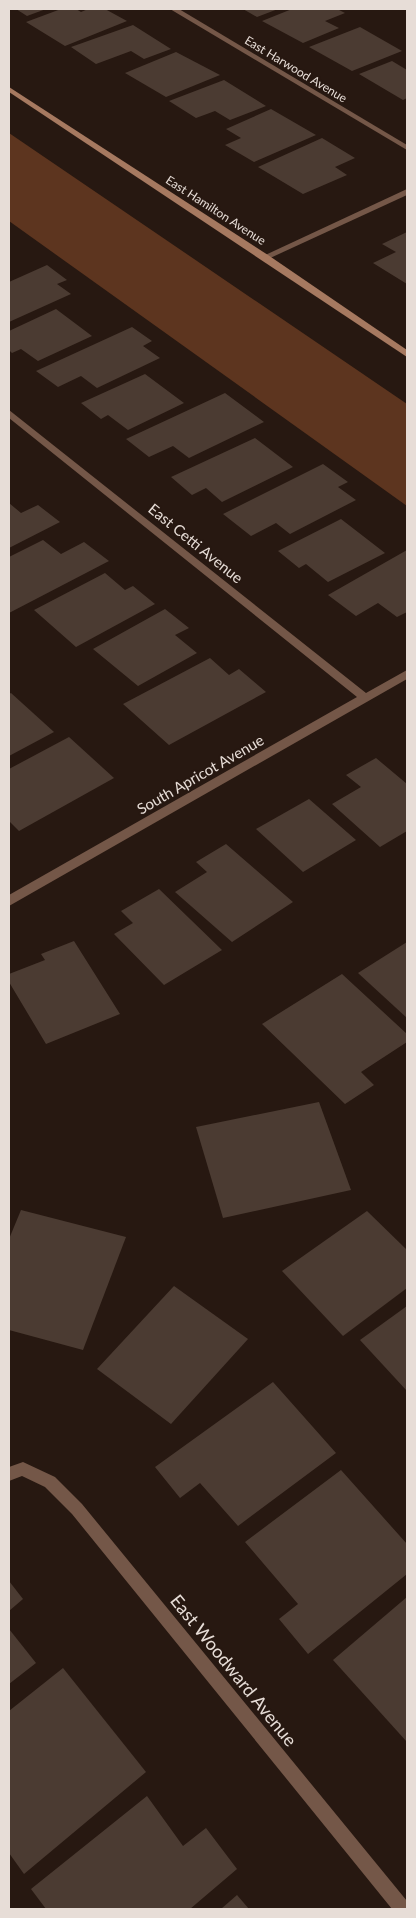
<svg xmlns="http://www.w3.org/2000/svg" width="416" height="1918" viewBox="0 0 416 1918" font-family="Lato,sans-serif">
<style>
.green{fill:#5d351f}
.building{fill:#4b3b32}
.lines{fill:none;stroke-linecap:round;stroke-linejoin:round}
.street{fill:#745748;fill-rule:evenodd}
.secondary{fill:#a67960;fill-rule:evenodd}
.labels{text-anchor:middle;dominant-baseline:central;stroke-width:4;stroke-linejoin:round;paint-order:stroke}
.far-street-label{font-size:12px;fill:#e7ddd7;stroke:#271811}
.street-label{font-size:15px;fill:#e7ddd7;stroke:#271811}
.near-street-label{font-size:18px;fill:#e7ddd7;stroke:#271811}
</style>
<rect width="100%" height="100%" fill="#271811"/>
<!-- green -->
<polygon class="green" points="9,133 407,404 407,506 9,221"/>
<!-- building -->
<g class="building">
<polygon points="16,9 46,9 27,16"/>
<polygon points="61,9 76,9 81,12 88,9 105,9 127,21 65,46 26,22"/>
<polygon points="243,9 278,9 257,17"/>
<polygon points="292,9 337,9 345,13 325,21 339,28 303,43 262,21"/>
<polygon points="133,25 171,49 144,59 131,51 96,64 71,47"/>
<polygon points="360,27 402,51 352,71 309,47"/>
<polygon points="176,52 220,75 166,97 125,73"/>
<polygon points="392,61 407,70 407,98 403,100 359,74"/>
<polygon points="224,80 266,106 230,120 215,111 196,118 169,101"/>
<polygon points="271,109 316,135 254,162 225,145 241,138 226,129"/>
<polygon points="322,138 355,158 335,167 347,175 303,194 258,167"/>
<polygon points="407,232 407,284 373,263 396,252 382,244"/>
<polygon points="47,265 67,280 57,284 71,294 9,322 9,282"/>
<polygon points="56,309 92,336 38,361 21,349 12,353 9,350 9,331"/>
<polygon points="132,327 152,341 143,346 160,358 97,388 81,376 58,387 36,371"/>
<polygon points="145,374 184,403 128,430 108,415 101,419 81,403"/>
<polygon points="225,393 264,422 189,458 173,446 149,457 126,439"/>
<polygon points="255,438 293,467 222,502 206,488 192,495 171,477"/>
<polygon points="323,464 348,482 338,487 356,500 290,534 276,523 251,536 223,514"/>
<polygon points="9,503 21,513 38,505 60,522 9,548"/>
<polygon points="341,519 385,553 328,582 306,564 299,568 278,551"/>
<polygon points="43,540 61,554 84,542 109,561 9,613 9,557"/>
<polygon points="407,550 407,612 397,617 378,603 356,616 328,595"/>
<polygon points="105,573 125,590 133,586 155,604 76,647 34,610"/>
<polygon points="165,609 189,628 175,635 197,653 138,686 93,649"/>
<polygon points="210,658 229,675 239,669 266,692 169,745 123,704"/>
<polygon points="11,693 54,732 9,756 9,694"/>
<polygon points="69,737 114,778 19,831 9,821 9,769"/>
<polygon points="376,758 407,784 407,831 380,847 332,804 361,787 346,775"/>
<polygon points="309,799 356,840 303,872 256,829"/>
<polygon points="226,844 293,902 232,942 175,892 207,872 196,862"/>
<polygon points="159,889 222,950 164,985 114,934 133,923 121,911"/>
<polygon points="74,941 120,1014 46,1044 9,982 9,974 45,960 41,954"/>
<polygon points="407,942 407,1018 358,973"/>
<polygon points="342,974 407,1034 407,1042 361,1072 374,1085 345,1104 262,1024"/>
<polygon points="319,1102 351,1190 223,1218 196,1127"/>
<polygon points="21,1210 126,1237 83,1350 9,1330 9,1239"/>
<polygon points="367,1211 407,1250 407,1288 343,1336 282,1271"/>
<polygon points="174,1286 248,1339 171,1424 97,1369"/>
<polygon points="407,1306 407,1391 360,1340"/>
<polygon points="273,1382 336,1453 238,1526 200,1483 180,1498 155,1467"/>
<polygon points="341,1470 407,1544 407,1574 308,1654 279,1619 298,1604 245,1542"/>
<polygon points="9,1581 23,1599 9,1611"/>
<polygon points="407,1597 407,1742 333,1660"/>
<polygon points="9,1629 36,1663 9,1684"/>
<polygon points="63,1668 146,1772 24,1874 9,1853 9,1711"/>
<polygon points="147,1796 183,1846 206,1828 237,1869 190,1909 46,1909 31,1889"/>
<polygon points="237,1895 249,1909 221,1909"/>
</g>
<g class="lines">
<!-- street -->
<g class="street">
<polygon points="170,9 179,9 407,145 407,150"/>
<polygon points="407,189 407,195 268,259 261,257"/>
<polygon points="9,410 366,693 407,670 407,679 9,906 9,895 357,697 9,418"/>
<polygon points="23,1462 55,1477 82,1504 407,1901 407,1909 392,1909 72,1514 45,1487 22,1476 9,1481 9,1467"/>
</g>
<!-- secondary -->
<polygon class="secondary" points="9,87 268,255 407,350 407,357 9,92"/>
</g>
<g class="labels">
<!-- far-street labels -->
<g class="far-street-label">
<text transform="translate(296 69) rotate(31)">East Harwood Avenue</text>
<text transform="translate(216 210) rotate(33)">East Hamilton Avenue</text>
</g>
<!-- street labels -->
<g class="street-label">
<text transform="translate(196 543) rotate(39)">East Cetti Avenue</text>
<text transform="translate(200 774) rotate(-30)">South Apricot Avenue</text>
</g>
<!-- near-street labels -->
<g class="near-street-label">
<text transform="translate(234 1670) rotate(51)">East Woodward Avenue</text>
</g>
</g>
<!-- border -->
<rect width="416" height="1918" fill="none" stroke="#e7ddd7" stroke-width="20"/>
</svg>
